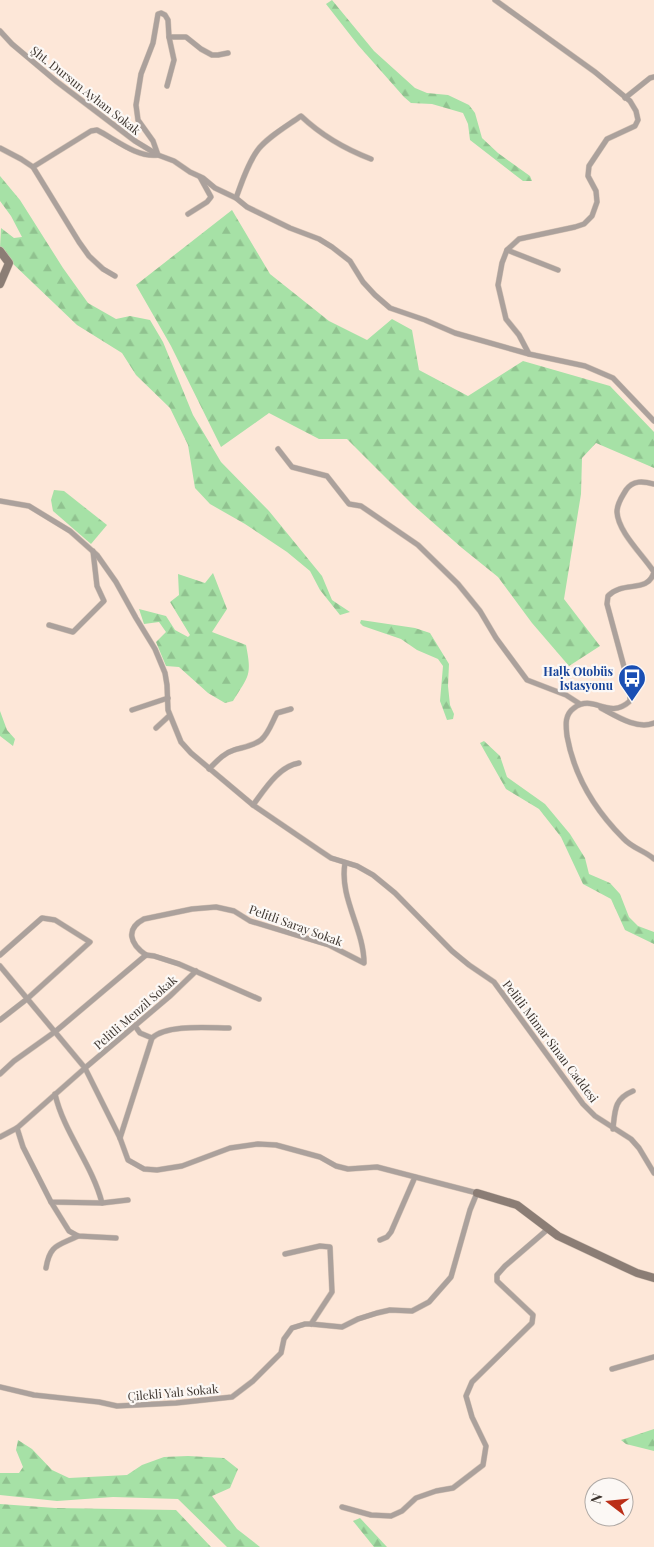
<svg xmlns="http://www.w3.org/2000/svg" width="654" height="1547" viewBox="0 0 654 1547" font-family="'Playfair Display',serif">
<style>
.forest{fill:url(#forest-firs)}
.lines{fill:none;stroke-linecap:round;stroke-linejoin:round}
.street-casing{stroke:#d7c4b6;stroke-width:6}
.secondary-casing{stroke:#d7c4b6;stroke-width:9}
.street{stroke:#aba19c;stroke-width:5}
.secondary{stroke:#8b7d75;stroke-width:8}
.labels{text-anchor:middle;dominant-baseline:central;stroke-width:4.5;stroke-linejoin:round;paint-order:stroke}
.street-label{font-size:12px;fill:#3e3630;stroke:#fcf8f5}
.transit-label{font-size:12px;font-weight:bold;fill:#164399;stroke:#fcf8f5;text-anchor:end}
</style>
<defs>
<pattern id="forest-firs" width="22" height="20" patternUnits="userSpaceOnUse" patternTransform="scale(1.25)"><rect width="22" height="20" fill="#a6e1a6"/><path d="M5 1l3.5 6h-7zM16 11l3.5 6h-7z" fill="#90c28f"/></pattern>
</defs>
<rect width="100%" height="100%" fill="#fde7d8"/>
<!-- forest -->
<g class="forest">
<polygon points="332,0 374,51 415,88 427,93 448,95 469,105 475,113 482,138 498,153 530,176 532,181 523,181 470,140 468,124 463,113 432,104 411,103 404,97 358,45 326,4"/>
<polygon points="0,176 20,200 63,268 88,303 116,319 130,316 150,320 163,342 193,415 221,462 269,511 322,576 332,600 350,612 340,615 320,590 310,571 287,552 245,524 210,504 195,488 188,445 170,408 136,375 122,353 77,325 10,261 0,248 1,228 14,238 22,237 11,216 0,201"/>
<polygon points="232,210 270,274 329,321 367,340 392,319 412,330 419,370 468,396 523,361 610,386 654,432 654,468 596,443 582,458 581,494 564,599 600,646 569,666 532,623 498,577 462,548 413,505 347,439 319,439 269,413 221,447 171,346 136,285"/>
<polygon points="54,490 64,491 107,525 91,544 53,511 51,500"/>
<path d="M213,573L227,609L212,632L246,645C252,676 249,675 233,701L225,703L208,693L179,667L166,666L156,642L166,632L159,622L144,624L139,609L166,616L175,630L188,637L190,635L170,602L179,595L178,574L205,583Z"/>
<polygon points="361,620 415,628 430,633 449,664 448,686 450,705 454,714 453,719 447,720 440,701 443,666 438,659 417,650 401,639 363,626 360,623"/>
<polygon points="0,711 7,730 15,739 13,746 0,736"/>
<polygon points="484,741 500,756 507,777 545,804 570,834 585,858 589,874 610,883 620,894 629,917 638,926 654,932 654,944 625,930 611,899 583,884 561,837 539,809 506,789 480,743"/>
<polygon points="654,1429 654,1451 626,1444 621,1440"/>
<polygon points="18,1440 32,1449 52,1470 69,1478 127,1475 142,1465 164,1457 188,1456 224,1458 238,1469 230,1488 212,1496 237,1529 260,1547 227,1547 178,1499 113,1497 57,1501 0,1495 0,1473 19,1473 23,1467 16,1450"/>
<polygon points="0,1504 55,1508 176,1510 211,1547 0,1547"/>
<polygon points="360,1518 387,1547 374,1547 353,1521"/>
</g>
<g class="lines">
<!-- street casing -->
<g class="street-casing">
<g id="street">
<polyline points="495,0 595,72 630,101 636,111 638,120 635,126 607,139 589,166 588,176 596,191 597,202 592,216 584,224 575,227 519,239 507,250 502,263 498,285 506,319 519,335 529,354 585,366 613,378 654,421"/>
<polyline points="0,31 12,44 56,81 135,141 158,155 174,161 190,172 203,178 215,188 236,198 247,207 290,228 319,239 332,247 350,261 363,282 375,295 390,308 425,320 455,333 529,354"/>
<polyline points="169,37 186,37 201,49 212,55 218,55 228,53"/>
<polyline points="625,98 650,78 654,77"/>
<polyline points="0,148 21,159 33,167"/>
<path d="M236,198C242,182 247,165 257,151C266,138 287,126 301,116C321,135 345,149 371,159"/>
<polyline points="188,214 207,202 211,197 200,177"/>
<polyline points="507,250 558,270"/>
<path d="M115,276L103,269L89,256L79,242L33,167L91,131L97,130C115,139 137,158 158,155L153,141L138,120L136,105L141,74L153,43L158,14L161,13L165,15L168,20L169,37L174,60L167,86"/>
<polyline points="278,449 292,467 327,476 349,504 361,506 418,545 458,584 480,611 496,638 527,680 566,695 580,704"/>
<path d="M654,484C643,481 633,480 626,490C622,497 617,503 617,512C618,532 643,555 654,572C648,594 623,580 608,596L607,604L630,689V701C608,721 594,693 574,708C564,715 566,726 567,736C574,775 595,810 623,838C633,849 644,850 654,859"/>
<polyline points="0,501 29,506 70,531 97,555 116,582 136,618 155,649 165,673 167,685 168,710 181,742 191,753 253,805 319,850 331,858 357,866 373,875 395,893 452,951 469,965 494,982 583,1104 595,1116 631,1139 639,1148 654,1173"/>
<polyline points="49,625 73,632 104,601 97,586 93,551"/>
<path d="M601,708C616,716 637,730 654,723"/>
<polyline points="132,710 168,698"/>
<polyline points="156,728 169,716"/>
<path d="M209,769C217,761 224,753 234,750C244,747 253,746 261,740C269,733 272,722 277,713L291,709"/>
<path d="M253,805C265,789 279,766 299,763"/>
<polyline points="0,955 42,918 55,920 90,942 27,999 0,1020"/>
<path d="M146,955C130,944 125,929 144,919L192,909L216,907L234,911L250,921L329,945L364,963C364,929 339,898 345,863"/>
<polyline points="146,955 154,956 179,964 259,999"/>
<polyline points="0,966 85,1068 170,996 196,971"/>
<path d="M135,1026L140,1033L152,1038C167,1024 209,1028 229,1028"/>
<polyline points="0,1074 14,1061 56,1031 146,955"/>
<path d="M55,1094C64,1133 92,1164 102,1203"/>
<polyline points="17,1128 23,1147 51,1202 102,1203 128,1200"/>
<path d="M613,1129C615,1110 614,1099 633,1091"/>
<polyline points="0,1137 17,1128 85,1068 120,1138 128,1160 144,1169 157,1170 182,1166 230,1148 258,1144 276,1145 320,1157 336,1166 348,1169 377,1167 477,1193 470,1210 451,1277 429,1302 412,1311 390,1310 377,1313 358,1319 342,1327 311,1324 305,1324 292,1328 284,1339 281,1353 253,1381 232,1397 176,1403 117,1406 99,1402 34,1395 0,1387"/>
<polyline points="120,1138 152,1038"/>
<polyline points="51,1202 69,1231 78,1236 116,1238"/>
<polyline points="380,1240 387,1237 391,1232 415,1177"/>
<polyline points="285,1254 320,1246 330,1247 332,1292 311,1324"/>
<path d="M46,1268C50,1244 58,1246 78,1236"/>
<polyline points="612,1369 654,1357"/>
<polyline points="342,1507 371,1515 391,1516 402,1511 416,1498 436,1491 453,1488 483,1465 486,1446 472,1417 466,1396 472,1382 532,1323 533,1315 497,1281 497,1275 505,1266 548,1229"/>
</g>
</g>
<!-- secondary casing -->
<g class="secondary-casing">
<g id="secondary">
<polyline points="0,251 9,263 0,284"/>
<polyline points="477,1193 517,1205 558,1236 637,1273 654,1278"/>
</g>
</g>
<!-- street -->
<use href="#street" class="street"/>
<!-- secondary -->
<use href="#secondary" class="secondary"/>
</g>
<!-- icons -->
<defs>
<g id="bus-pin" transform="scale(1.4375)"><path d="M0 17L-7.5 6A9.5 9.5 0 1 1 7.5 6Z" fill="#1a4fb4" stroke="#fcf8f5"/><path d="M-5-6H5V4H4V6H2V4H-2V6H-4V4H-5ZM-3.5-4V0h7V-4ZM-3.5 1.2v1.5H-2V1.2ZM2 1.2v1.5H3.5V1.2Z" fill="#fff"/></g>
</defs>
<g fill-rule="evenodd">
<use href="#bus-pin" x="632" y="678"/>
</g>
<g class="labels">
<!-- street labels -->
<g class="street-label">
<text transform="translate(86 90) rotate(38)">Şht. Dursun Ayhan Sokak</text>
<text transform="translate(296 925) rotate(20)">Pelitli Saray Sokak</text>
<text transform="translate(135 1012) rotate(-41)">Pelitli Menzil Sokak</text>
<text transform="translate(551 1041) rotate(53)">Pelitli Mimar Sinan Caddesi</text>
<text transform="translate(173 1392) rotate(-5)">Çilekli Yalı Sokak</text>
</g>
<!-- transit labels -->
<g class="transit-label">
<text x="613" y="671">Halk Otobüs<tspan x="613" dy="14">İstasyonu</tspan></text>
</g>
</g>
<!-- north arrow -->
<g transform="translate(609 1502) rotate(286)"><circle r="24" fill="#fcf8f5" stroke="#b0aaa6"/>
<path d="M0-4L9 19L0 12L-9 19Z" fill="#bb2f18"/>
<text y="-8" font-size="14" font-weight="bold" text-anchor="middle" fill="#3e3630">N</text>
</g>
</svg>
